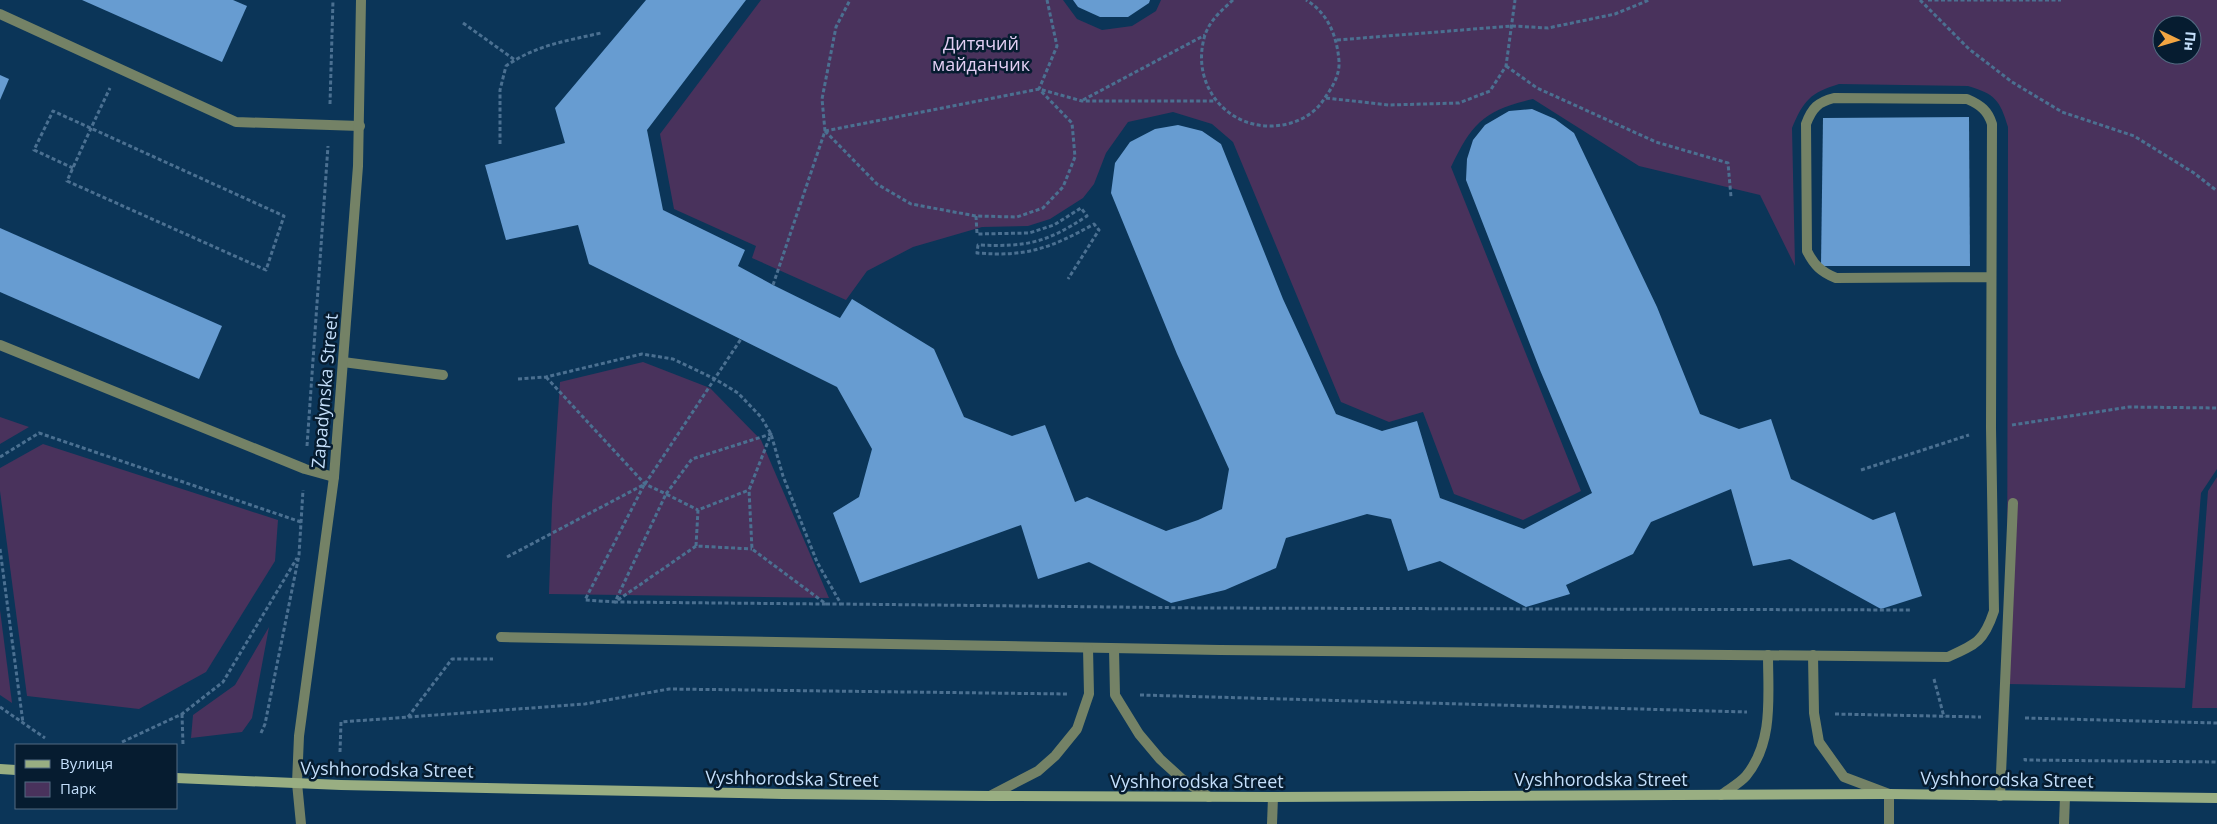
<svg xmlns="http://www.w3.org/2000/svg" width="2217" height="824" viewBox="0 0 2217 824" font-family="'Open Sans',sans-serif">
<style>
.green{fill:#49325c;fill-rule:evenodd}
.building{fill:#679cd1}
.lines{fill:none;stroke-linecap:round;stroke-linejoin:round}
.path{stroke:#4b7091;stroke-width:3;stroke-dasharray:4 2.5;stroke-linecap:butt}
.service{stroke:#748266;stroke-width:10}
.minor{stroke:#748266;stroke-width:10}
.secondary{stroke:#99ae82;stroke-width:10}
.labels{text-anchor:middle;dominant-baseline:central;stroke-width:5;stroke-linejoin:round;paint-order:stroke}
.park-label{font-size:18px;fill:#e3cff4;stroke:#061c30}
.street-label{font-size:18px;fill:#c4dffb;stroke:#061c30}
</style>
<rect width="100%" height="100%" fill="#0b3558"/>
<!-- green -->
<g class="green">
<path d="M761,0H1063L1077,19L1102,30L1132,26L1156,11L1161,0H2217V469L2201,493L2185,688L2007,684L2008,127C2000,100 1995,94 1968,86L1839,84C1810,93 1804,100 1792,128L1795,266L1760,195L1639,166L1533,99C1484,110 1472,123 1451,167L1581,491L1523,520L1454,494L1423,412L1389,422L1341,402L1233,142L1212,124L1173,112L1128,122L1106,153L1094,184L1083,198L1050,219L1028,226L982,227L913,247L867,271L846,300L752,258L756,246L674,209L660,134ZM2162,25H2192V55H2162Z"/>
<polygon points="643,362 710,388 761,440 829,598 549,594 552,504 560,382"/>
<polygon points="0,417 29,427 0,444"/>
<polygon points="43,444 278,520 275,561 206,672 139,709 27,696 0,491 0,468"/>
<polygon points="2217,477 2217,708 2192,708 2208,491"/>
<polygon points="0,610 12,703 0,695"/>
<polygon points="269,627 252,718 242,732 191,738 193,715 235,685"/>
</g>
<!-- building -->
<g class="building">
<polygon points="82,0 233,0 247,6 222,62"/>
<polygon points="646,0 746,0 647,130 663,210 745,250 738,266 773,285 840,318 852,299 934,349 964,417 1012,436 1045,425 1075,502 1087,497 1166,531 1198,520 1222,509 1229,469 1177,354 1111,193 1115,163 1130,142 1155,129 1178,125 1202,131 1221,144 1283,299 1336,414 1382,431 1417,421 1440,498 1524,529 1592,493 1540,370 1466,180 1467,159 1473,140 1485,125 1509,111 1532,109 1555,119 1574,133 1657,307 1700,414 1739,429 1771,419 1791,479 1873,520 1895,512 1922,596 1881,609 1790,559 1753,566 1731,489 1651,522 1633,554 1566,585 1570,594 1526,607 1440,561 1408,571 1391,519 1367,514 1286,538 1276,568 1225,590 1171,603 1089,562 1038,579 1021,525 860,583 833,513 859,497 872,449 837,387 589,264 578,225 506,240 485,165 565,143 555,108"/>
<polygon points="1073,0 1150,0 1149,3 1128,17 1100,17 1078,7"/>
<polygon points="0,75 9,79 0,100"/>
<polygon points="1969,117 1970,266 1821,266 1823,118"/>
<polygon points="0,228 222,326 199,379 0,292"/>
</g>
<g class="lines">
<!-- path -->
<g class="path">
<path d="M1233,0C1222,10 1210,20 1205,35C1188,90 1236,139 1291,123C1304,119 1317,111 1324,99C1332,88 1340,75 1339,61C1337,36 1328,13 1306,0"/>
<polyline points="1920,0 1969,49 2012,82 2062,112 2134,136 2194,173 2217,191"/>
<polyline points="1928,0 2061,0"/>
<polyline points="463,23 515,60"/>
<polyline points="1337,40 1512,26 1548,28 1615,14 1649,0"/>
<polyline points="1506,66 1537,88 1656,142 1728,163 1731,197"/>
<polyline points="1326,98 1389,105 1459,103 1490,91 1506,66 1515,0"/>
<polyline points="1083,100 1205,35"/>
<polyline points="330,104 333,0"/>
<polyline points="825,131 877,184 911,204 976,216 1017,217 1043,208 1063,187 1075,157 1072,123 1039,89 1057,46 1047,0"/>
<polyline points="825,131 1039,89 1082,101 1216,101"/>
<path d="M500,144V90L506,66C536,45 566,41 601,33"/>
<path d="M73,168L34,150L53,111L284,216L266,270L67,181C81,150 95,119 110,88"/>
<path d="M976,216L977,234L1029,233L1054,225L1081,208L1087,216C1046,243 1027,247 978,245L977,253C1027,257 1051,248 1094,224L1099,230L1068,279"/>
<polyline points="773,285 825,131 822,99 836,27 850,0"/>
<polyline points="546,377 645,484 666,494 692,459 771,434 749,490 752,549 826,604 615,602 696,546 752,549"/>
<polyline points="518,379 546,377 642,354 673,359 715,379 738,393 761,417 771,434 783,476 817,562 841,604 1205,608 1911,610"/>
<polyline points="2012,425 2129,407 2217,408"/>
<polyline points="307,446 328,146"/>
<polyline points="0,457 39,433 301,522"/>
<polyline points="1861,470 1969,435"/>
<polyline points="644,485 585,600 615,602 666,494 698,510"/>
<polyline points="696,546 698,510 749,490"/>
<polyline points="0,549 23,723"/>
<polyline points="507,557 645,484 741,339"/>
<polyline points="826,604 841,604"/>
<polyline points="1934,679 1944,717"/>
<polyline points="1140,695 1747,712"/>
<polyline points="0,707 45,738"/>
<polyline points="182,714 183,745"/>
<polyline points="1835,714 1981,717"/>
<polyline points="408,717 452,659 493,659"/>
<polyline points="2025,718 2217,723"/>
<polyline points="261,733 265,724 299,555 303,490"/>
<polyline points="122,742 182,714 223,682 297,558"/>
<polyline points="340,752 341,722 585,704 669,689 1067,694"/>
<polyline points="2025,758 2025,760 2217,762"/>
</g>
<!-- service -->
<g class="service">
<polyline points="0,14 236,122 360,126"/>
<polyline points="0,345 305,469 334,477"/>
<polyline points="343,362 443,375"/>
<path d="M501,637L1220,650L1948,657C1977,644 1984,641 1994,611L1991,428L1992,124C1988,111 1981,105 1967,99L1834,98C1818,102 1812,108 1806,124L1807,251C1814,265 1821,272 1836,278L1991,277"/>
<polyline points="1114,649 1115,695 1139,734 1160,759 1182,779 1209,797"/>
<polyline points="1813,655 1814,713 1819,742 1844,777 1889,794 1889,824"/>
<path d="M1721,795C1729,789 1740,783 1746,776C1774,742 1768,696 1768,655"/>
<polyline points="990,796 1038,771 1055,756 1077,729 1089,694 1088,648"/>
<polyline points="2000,796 2013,503"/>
<polyline points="1272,824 1273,797"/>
</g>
<!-- minor -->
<g class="minor">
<polyline points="301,824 297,783 299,736 334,477 358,166 361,0"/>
<polyline points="2064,824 2065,797"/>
</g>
<!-- secondary -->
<g class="secondary">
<polyline points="0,769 16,770"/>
<polyline points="176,778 341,785 783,794 990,796 1273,797 1889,794 2217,798"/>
</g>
</g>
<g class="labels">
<!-- park labels -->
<g class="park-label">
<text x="981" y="43">Дитячий<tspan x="981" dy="21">майданчик</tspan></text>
</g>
<!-- street labels -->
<g class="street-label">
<text transform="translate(324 391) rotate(-85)">Zapadynska Street</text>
<text transform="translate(387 769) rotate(1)">Vyshhorodska Street</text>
<text transform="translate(792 778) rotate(1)">Vyshhorodska Street</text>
<text x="1601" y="779">Vyshhorodska Street</text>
<text transform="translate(2007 779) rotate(1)">Vyshhorodska Street</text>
<text x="1197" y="781">Vyshhorodska Street</text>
</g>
</g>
<!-- legend -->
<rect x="15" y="744" width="162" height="65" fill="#061c30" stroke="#526a81"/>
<rect x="25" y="760" width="25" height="8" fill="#99ae82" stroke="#526a81"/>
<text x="60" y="769" font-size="15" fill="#c4dffb">Вулиця</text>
<rect x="25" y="782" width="25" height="15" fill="#49325c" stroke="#526a81"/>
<text x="60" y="794" font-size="15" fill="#c4dffb">Парк</text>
<!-- north arrow -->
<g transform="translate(2177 40) rotate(95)"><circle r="24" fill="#061c30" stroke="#526a81"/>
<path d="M0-4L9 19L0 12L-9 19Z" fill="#f2a542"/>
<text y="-8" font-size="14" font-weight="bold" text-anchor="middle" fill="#c4dffb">Пн</text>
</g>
</svg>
